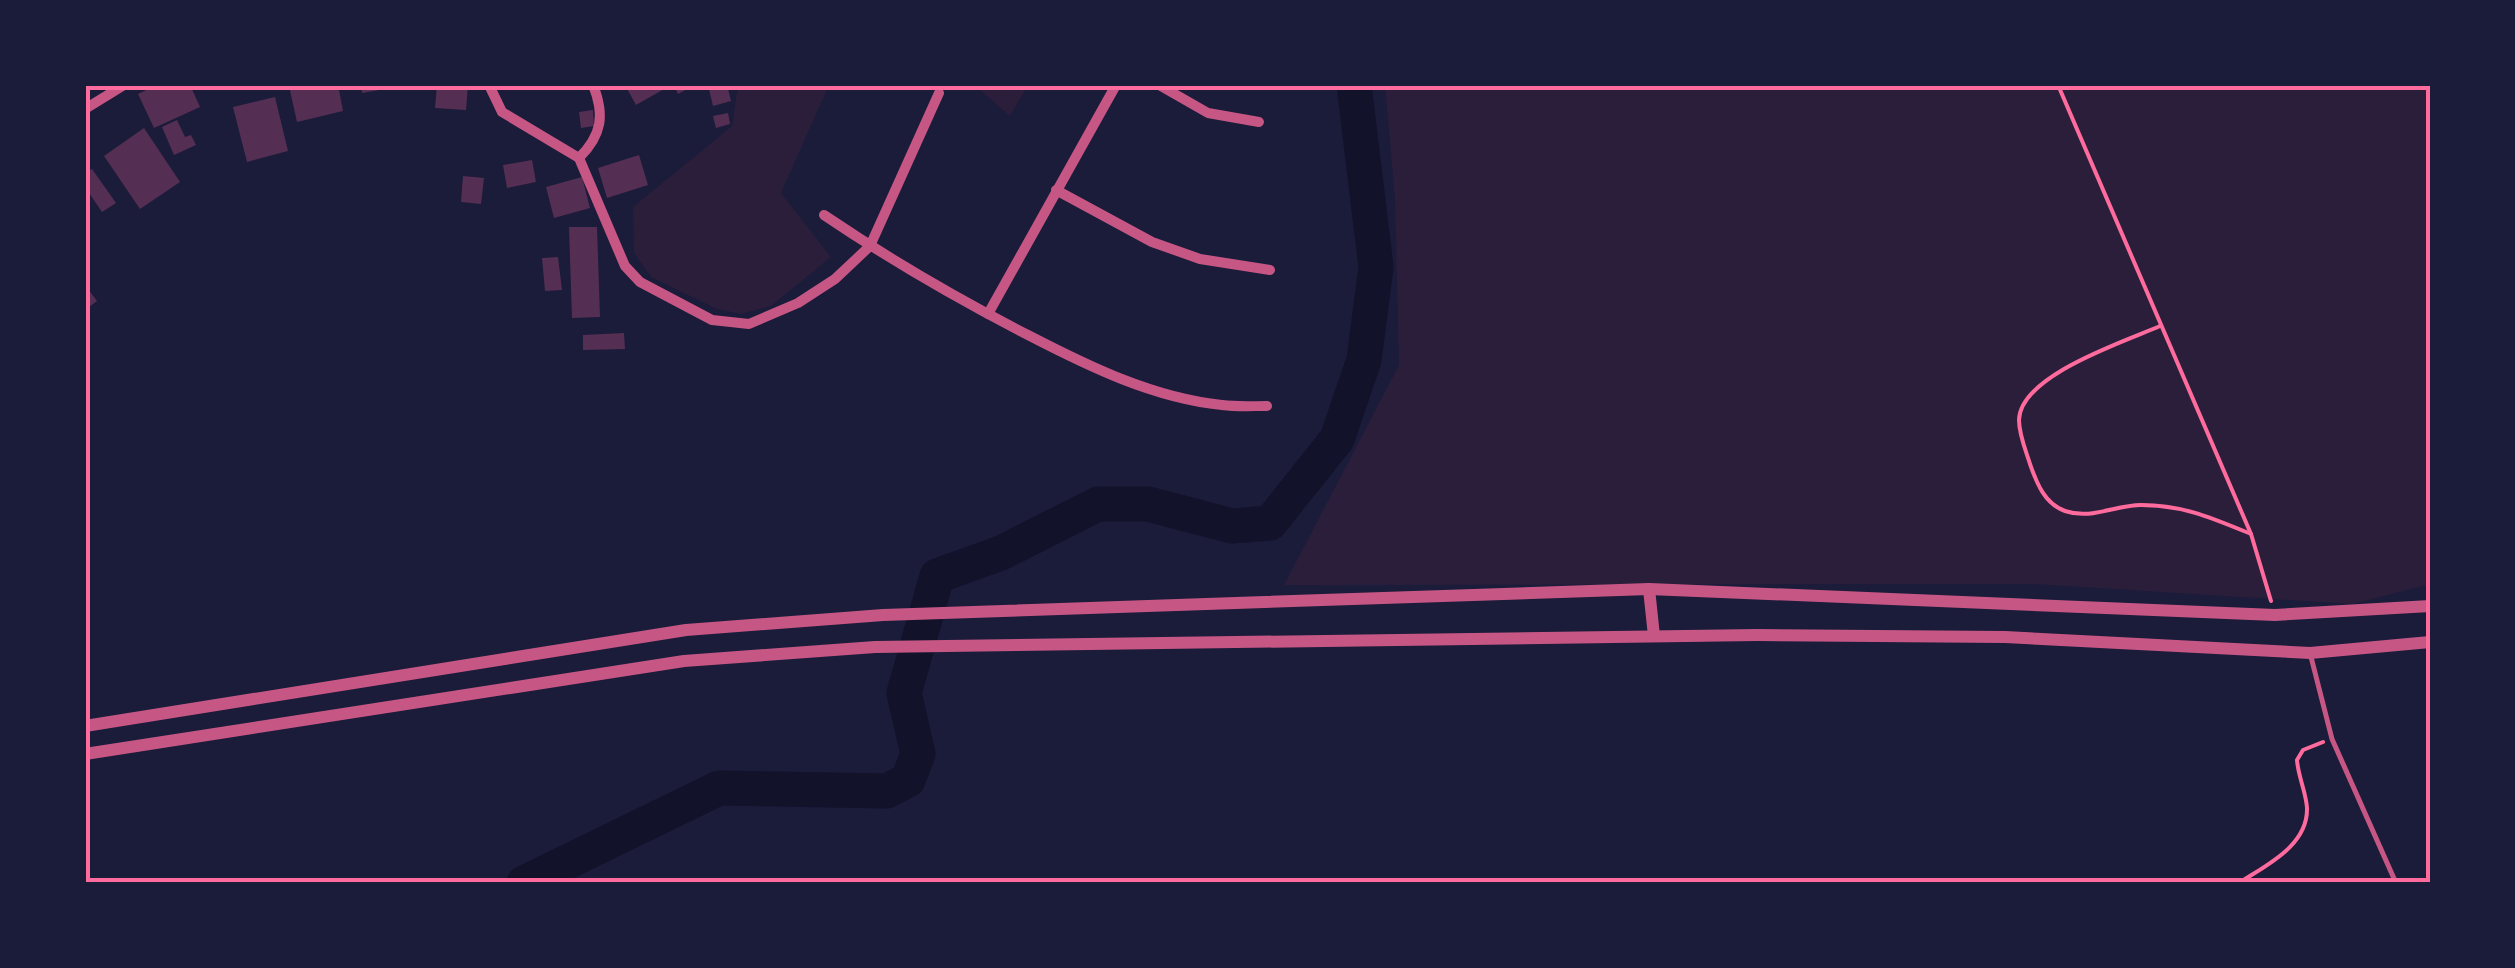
<svg xmlns="http://www.w3.org/2000/svg" width="2515" height="968" viewBox="0 0 2515 968" font-family="Inter,sans-serif">
<style>
.green{fill:#2a1e3b}
.lines{fill:none;stroke-linecap:round;stroke-linejoin:round}
.river{stroke:#12122b;stroke-width:35}
.building{fill:#542f53}
.path{stroke:#ff6b9d;stroke-width:4}
.service{stroke:#c65784;stroke-width:5}
.minor{stroke:#c65784;stroke-width:10}
.tertiary{stroke:#c65784;stroke-width:12}
.neatline{fill:none;stroke:#ff6b9d;stroke-width:4}
</style>
<rect width="100%" height="100%" fill="#1b1b3a"/>
<!-- green -->
<g class="green">
<polygon points="738,85 829,85 781,193 831,257 771,306 741,314 717,309 651,277 634,253 633,207 732,126"/>
<polygon points="974,85 1028,85 1010,116"/>
<polygon points="1385,85 2430,85 2430,584 2353,604 2034,584 1284,585 1399,365 1395,198"/>
</g>
<g class="lines">
<!-- river -->
<polyline class="river" points="524,883 719,788 887,791 908,780 918,754 904,693 937,576 1001,553 1098,504 1148,504 1232,526 1270,523 1337,439 1364,360 1376,267 1354,85"/>
</g>
<!-- building -->
<g class="building">
<polygon points="157,85 190,85 200,107 154,128 138,94"/>
<polygon points="338,85 343,111 297,122 289,86"/>
<polygon points="361,85 396,85 396,87 362,93"/>
<polygon points="437,85 468,85 466,110 435,108"/>
<polygon points="625,85 664,85 666,88 636,105"/>
<polygon points="674,85 695,85 678,94"/>
<polygon points="708,85 727,85 731,101 713,106"/>
<polygon points="275,97 288,151 247,162 233,107"/>
<polygon points="593,110 594,126 581,128 579,112"/>
<polygon points="728,113 730,124 716,128 713,116"/>
<polygon points="177,120 185,137 191,135 196,145 174,155 162,127"/>
<polygon points="144,128 180,182 140,209 104,156"/>
<polygon points="639,155 648,185 607,198 598,168"/>
<polygon points="532,160 536,182 507,188 503,165"/>
<polygon points="92,169 116,203 102,212 85,187 85,173"/>
<polygon points="463,176 484,178 481,204 461,202"/>
<polygon points="582,177 590,208 554,218 546,187"/>
<polygon points="569,227 597,227 600,317 572,318"/>
<polygon points="558,257 562,290 545,291 542,258"/>
<polygon points="85,285 97,301 85,310"/>
<polygon points="624,333 625,349 583,350 583,335"/>
</g>
<g class="lines">
<!-- path -->
<g class="path">
<polyline points="2058,85 2251,534 2271,601"/>
<path d="M2160,326C2126,341 2020,375 2019,420C2019,435 2026,451 2030,464C2037,484 2045,504 2065,511C2091,520 2115,505 2141,505C2183,505 2212,518 2251,534"/>
<path d="M2239,883C2266,865 2308,846 2307,808C2306,792 2298,776 2297,760L2303,750L2323,742"/>
</g>
<!-- service -->
<polyline class="service" points="2310,653 2332,739 2396,883"/>
<!-- minor -->
<g class="minor">
<polyline points="489,85 502,112 579,158 625,266 640,282 712,320 749,324 798,303 835,279 870,246 939,93"/>
<polyline points="1159,85 1208,113 1259,122"/>
<polyline points="85,109 124,85"/>
<path d="M579,158C602,135 605,115 593,85"/>
<polyline points="1056,190 1152,242 1200,259 1270,270"/>
<path d="M824,215C889,259 958,299 1028,335C1088,366 1153,398 1222,405C1237,407 1252,406 1267,406"/>
<polyline points="988,314 1116,85"/>
</g>
<!-- tertiary -->
<g class="tertiary">
<polyline points="1649,589 1654,636"/>
<polyline points="85,726 686,630 883,615 1649,589 2275,615 2430,606"/>
<polyline points="85,754 684,661 875,647 1757,635 2005,637 2310,653 2430,642"/>
</g>
</g>
<!-- border -->
<rect width="2515" height="968" fill="none" stroke="#1b1b3a" stroke-width="175"/>
<rect x="88" y="88" width="2340" height="792" class="neatline"/>
</svg>
